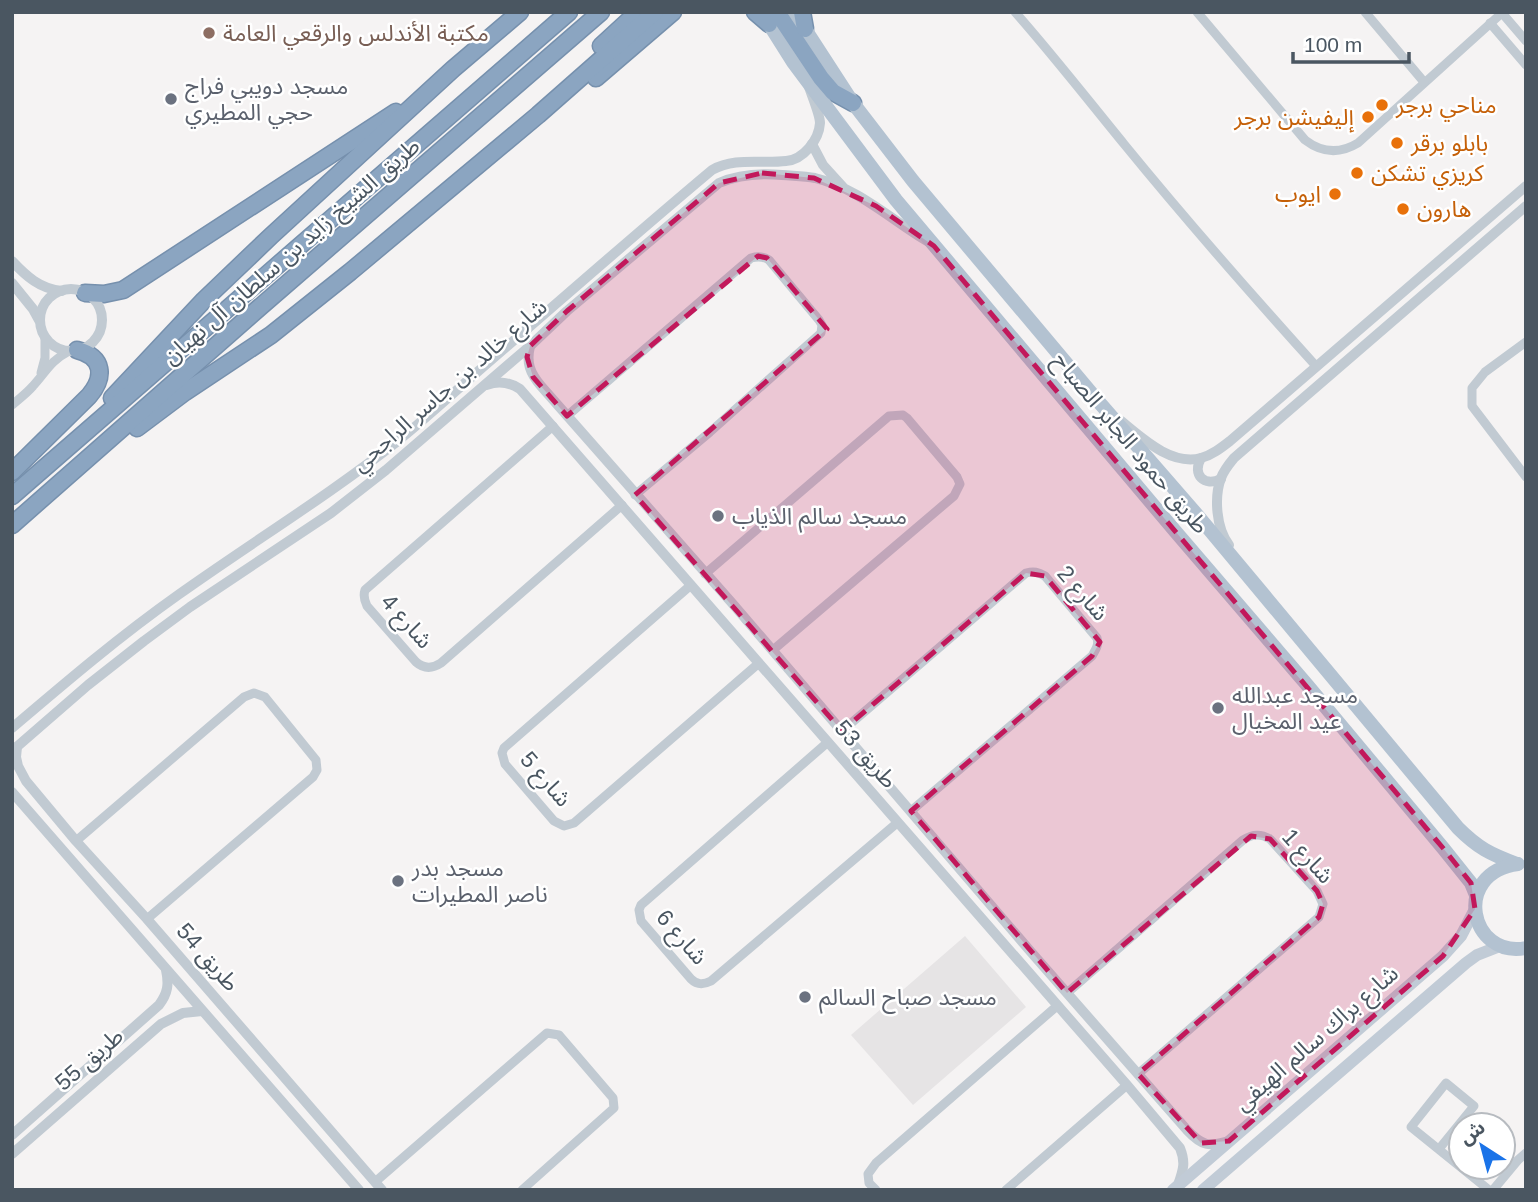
<svg xmlns="http://www.w3.org/2000/svg" width="1538" height="1202" viewBox="0 0 1538 1202" font-family="Helvetica,'Noto Sans Arabic',sans-serif">
<style>
.education{fill:#e6e4e5}
.lines{fill:none;stroke-linecap:round;stroke-linejoin:round}
.motorway-casing{stroke:#7690ad;stroke-width:19}
.minor{stroke:#c1cad2;stroke-width:9}
.tertiary{stroke:#c1cad2;stroke-width:10}
.secondary{stroke:#c1cbd6;stroke-width:12}
.primary{stroke:#b3c2d1;stroke-width:14}
.motorway{stroke:#8ba5c1;stroke-width:16}
.marked{fill:#c2185b;fill-opacity:0.2;stroke:#c2185b;stroke-width:5;stroke-dasharray:14 9;stroke-linejoin:round}
.education-dot{fill:#8d6e63;stroke:#fff;stroke-width:2.5}
.worship-dot{fill:#6b7280;stroke:#fff;stroke-width:2.5}
.food-dot{fill:#e8710a;stroke:#fff;stroke-width:2.5}
.labels{text-anchor:middle;dominant-baseline:central;stroke-width:5;stroke-linejoin:round;paint-order:stroke}
.education-label{font-size:23px;fill:#785e54;stroke:#fff;text-anchor:start}
.worship-label{font-size:23px;fill:#5b616d;stroke:#fff;text-anchor:start}
.food-label{font-size:23px;fill:#c56008;stroke:#fff;text-anchor:start}
.street-label{font-size:23px;fill:#4a5661;stroke:#fff}
</style>
<rect width="100%" height="100%" fill="#f5f3f3"/>
<!-- education -->
<polygon class="education" points="965,936 1026,1007 913,1105 851,1035"/>
<g class="lines">
<!-- motorway casing -->
<g class="motorway-casing">
<g id="motorway">
<polyline points="755,12 769,24"/>
<polyline points="777,12 821,78 833,92 853,103"/>
<polyline points="802,12 805,29"/>
<polyline points="601,46 638,12"/>
<polyline points="596,78 673,12"/>
<polyline points="85,293 104,294 123,290 396,112"/>
<polyline points="112,398 204,300 271,236 453,69 520,12"/>
<polyline points="137,428 185,392 271,335 350,272 538,115 655,12"/>
<path d="M12,472L89,396C105,377 104,357 77,350"/>
<polyline points="12,496 569,12"/>
<polyline points="12,525 260,307 601,12"/>
</g>
</g>
<!-- minor -->
<g class="minor">
<path d="M1015,12C1053,55 1088,100 1124,144C1186,220 1251,294 1316,366"/>
<path d="M1197,12L1305,140C1322,153 1340,154 1358,143L1503,12"/>
<polyline points="1365,12 1424,82"/>
<polyline points="1502,13 1526,41"/>
<polyline points="1490,23 1526,65"/>
<polyline points="1526,342 1485,372 1472,388 1472,406 1526,477"/>
<polyline points="41,373 45,358 45,337"/>
<path d="M12,405C19,399 27,393 33,386C46,372 50,361 69,351"/>
<path d="M567,416L751,258C758,256 763,256 769,260L819,320L822,325L821,333L710,432L635,495"/>
<path d="M553,426L365,590C363,596 364,600 367,606L416,662C424,669 432,669 441,663L622,505"/>
<polyline points="705,574 889,416 903,415 907,418 957,477 960,484 954,496 773,650"/>
<polyline points="691,585 504,748 502,753 505,764 554,821 564,826 574,823 759,663"/>
<path d="M842,731L1026,573C1034,571 1038,572 1045,576L1097,638C1099,645 1096,649 1092,656L911,811"/>
<path d="M828,742L641,905L639,910L641,921L691,979C697,985 703,985 711,981L897,823"/>
<polyline points="76,841 244,697 254,693 265,697 316,760 317,770 313,777 147,919"/>
<path d="M1067,993L1243,840C1252,834 1260,833 1270,839L1317,891L1323,904L1319,917L1138,1074"/>
<polyline points="1439,1149 1474,1106 1446,1083 1411,1127 1489,1190"/>
<polyline points="375,1182 547,1033 559,1035 613,1098 614,1108 522,1190"/>
<polyline points="876,1190 869,1183 868,1174 876,1163 1057,1006"/>
<polyline points="1006,1190 1127,1085"/>
<polyline points="1493,1190 1518,1160 1526,1153"/>
</g>
<!-- tertiary -->
<g class="tertiary">
<polyline points="812,144 823,165 843,187"/>
<path d="M12,261C26,276 40,289 62,291"/>
<polyline points="12,283 33,309 39,320"/>
<circle cx="71" cy="320" r="31"/>
<path d="M530,346C526,363 530,373 541,386L732,603L1031,952L1187,1130C1202,1146 1209,1147 1229,1141"/>
<path d="M487,385C499,380 509,382 520,389L1127,1085L1180,1148C1186,1163 1183,1170 1178,1185"/>
<path d="M1121,421C1142,438 1171,466 1201,458C1212,455 1221,448 1230,441L1526,186"/>
<path d="M1201,458C1192,475 1204,487 1221,479"/>
<path d="M1229,545C1216,528 1214,497 1221,478C1224,470 1229,464 1234,458L1526,206"/>
<path d="M12,728C66,682 120,636 178,595C251,543 328,496 399,440C425,419 450,396 475,374C554,306 632,237 712,170C735,157 761,164 786,161C803,160 819,140 820,123C820,115 812,96 809,87"/>
<polyline points="17,747 16,757 18,766 26,781 76,841 147,919 382,1190"/>
<path d="M12,751L88,685L144,641L190,607L331,513L386,470L530,346L567,311L719,183C740,174 760,173 782,175C793,176 804,176 815,178C858,188 890,219 927,241"/>
<polyline points="12,792 359,1190"/>
<path d="M12,1135L159,1005C168,993 169,984 166,970"/>
<polyline points="12,1154 161,1024 183,1013 202,1011"/>
</g>
<!-- secondary -->
<g class="secondary">
<polyline points="1173,1190 1443,956 1461,936 1475,909"/>
<polyline points="1203,1190 1466,963 1477,955 1500,946"/>
</g>
<!-- primary -->
<g class="primary">
<path d="M794,12L853,103L913,181L1098,401L1198,516L1458,828C1478,848 1490,854 1517,864"/>
<polyline points="764,16 793,62 896,200 1175,531 1308,686 1443,848 1471,883 1476,895"/>
<path d="M1518,864C1451,873 1470,959 1526,948"/>
</g>
<!-- motorway -->
<use href="#motorway" class="motorway"/>
</g>
<!-- marked area -->
<path class="marked" d="M762,173L814,178L876,206L934,246L1443,848L1471,883L1475,909L1443,956L1229,1141L1201,1143L1138,1074L1319,917L1323,904L1317,891L1270,839L1251,836L1067,993L911,811L1092,656L1100,642L1045,576L1026,573L842,731L635,495L827,329L767,258L758,256L567,416L533,377L527,357L530,346L567,311L719,183Z"/>
<!-- markers -->
<circle class="education-dot" cx="209" cy="33" r="7"/>
<g class="worship-dot">
<circle cx="171" cy="99" r="7"/>
<circle cx="718" cy="516" r="7"/>
<circle cx="1218" cy="708" r="7"/>
<circle cx="398" cy="881" r="7"/>
<circle cx="805" cy="997" r="7"/>
</g>
<g class="food-dot">
<circle cx="1382" cy="105" r="7"/>
<circle cx="1368" cy="117" r="7"/>
<circle cx="1397" cy="143" r="7"/>
<circle cx="1357" cy="173" r="7"/>
<circle cx="1335" cy="194" r="7"/>
<circle cx="1403" cy="209" r="7"/>
</g>
<g class="labels">
<!-- education labels -->
<g class="education-label">
<text x="223" y="33">مكتبة الأندلس والرقعي العامة</text>
</g>
<!-- worship labels -->
<g class="worship-label">
<text x="185" y="86">مسجد دويبي فراج<tspan x="185" dy="26">حجي المطيري</tspan></text>
<text x="732" y="516">مسجد سالم الذياب</text>
<text x="1232" y="695">مسجد عبدالله<tspan x="1232" dy="26">عيد المخيال</tspan></text>
<text x="412" y="868">مسجد بدر<tspan x="412" dy="26">ناصر المطيرات</tspan></text>
<text x="819" y="997">مسجد صباح السالم</text>
</g>
<!-- food labels -->
<g class="food-label">
<text x="1396" y="105">مناحي برجر</text>
<text x="1354" y="117" text-anchor="end">إليفيشن برجر</text>
<text x="1411" y="143">بابلو برقر</text>
<text x="1371" y="173">كريزي تشكن</text>
<text x="1321" y="194" text-anchor="end">ايوب</text>
<text x="1417" y="209">هارون</text>
</g>
<!-- street labels -->
<g class="street-label">
<text transform="translate(291 251) rotate(-41)">طريق الشيخ زايد بن سلطان آل نهيان</text>
<text transform="translate(449 385) rotate(-41)">شارع خالد بن جاسر الراجحي</text>
<text transform="translate(1131 443) rotate(50)">طريق حمود الجابر الصباح</text>
<text transform="translate(1083 593) rotate(49)">شارع 2</text>
<text transform="translate(407 621) rotate(48)">شارع 4</text>
<text transform="translate(866 754) rotate(49)">طريق 53</text>
<text transform="translate(546 779) rotate(49)">شارع 5</text>
<text transform="translate(1308 856) rotate(48)">شارع 1</text>
<text transform="translate(682 937) rotate(49)">شارع 6</text>
<text transform="translate(208 957) rotate(49)">طريق 54</text>
<text transform="translate(1316 1038) rotate(-41)">شارع براك سالم الهيفي</text>
<text transform="translate(89 1059) rotate(-41)">طريق 55</text>
</g>
</g>
<!-- border -->
<rect width="1538" height="1202" fill="none" stroke="#4a5661" stroke-width="28"/>
<!-- north arrow -->
<g transform="translate(1482 1146) rotate(324)"><circle r="33" fill="#ffffff" stroke="#b7bbc0" stroke-width="2"/>
<path d="M0-5L12 26L0 18L-12 26Z" fill="#1a73e8"/>
<text y="-10" font-size="19" font-weight="bold" text-anchor="middle" fill="#4a5661">ش</text>
</g>
<!-- scale -->
<path d="M1293 52v10h116v-10" fill="none" stroke="#4a5661" stroke-width="3.5"/>
<text x="1304" y="52" font-size="21" fill="#4a5661" stroke="#ffffff" stroke-width="5" paint-order="stroke">100 m</text>
</svg>
